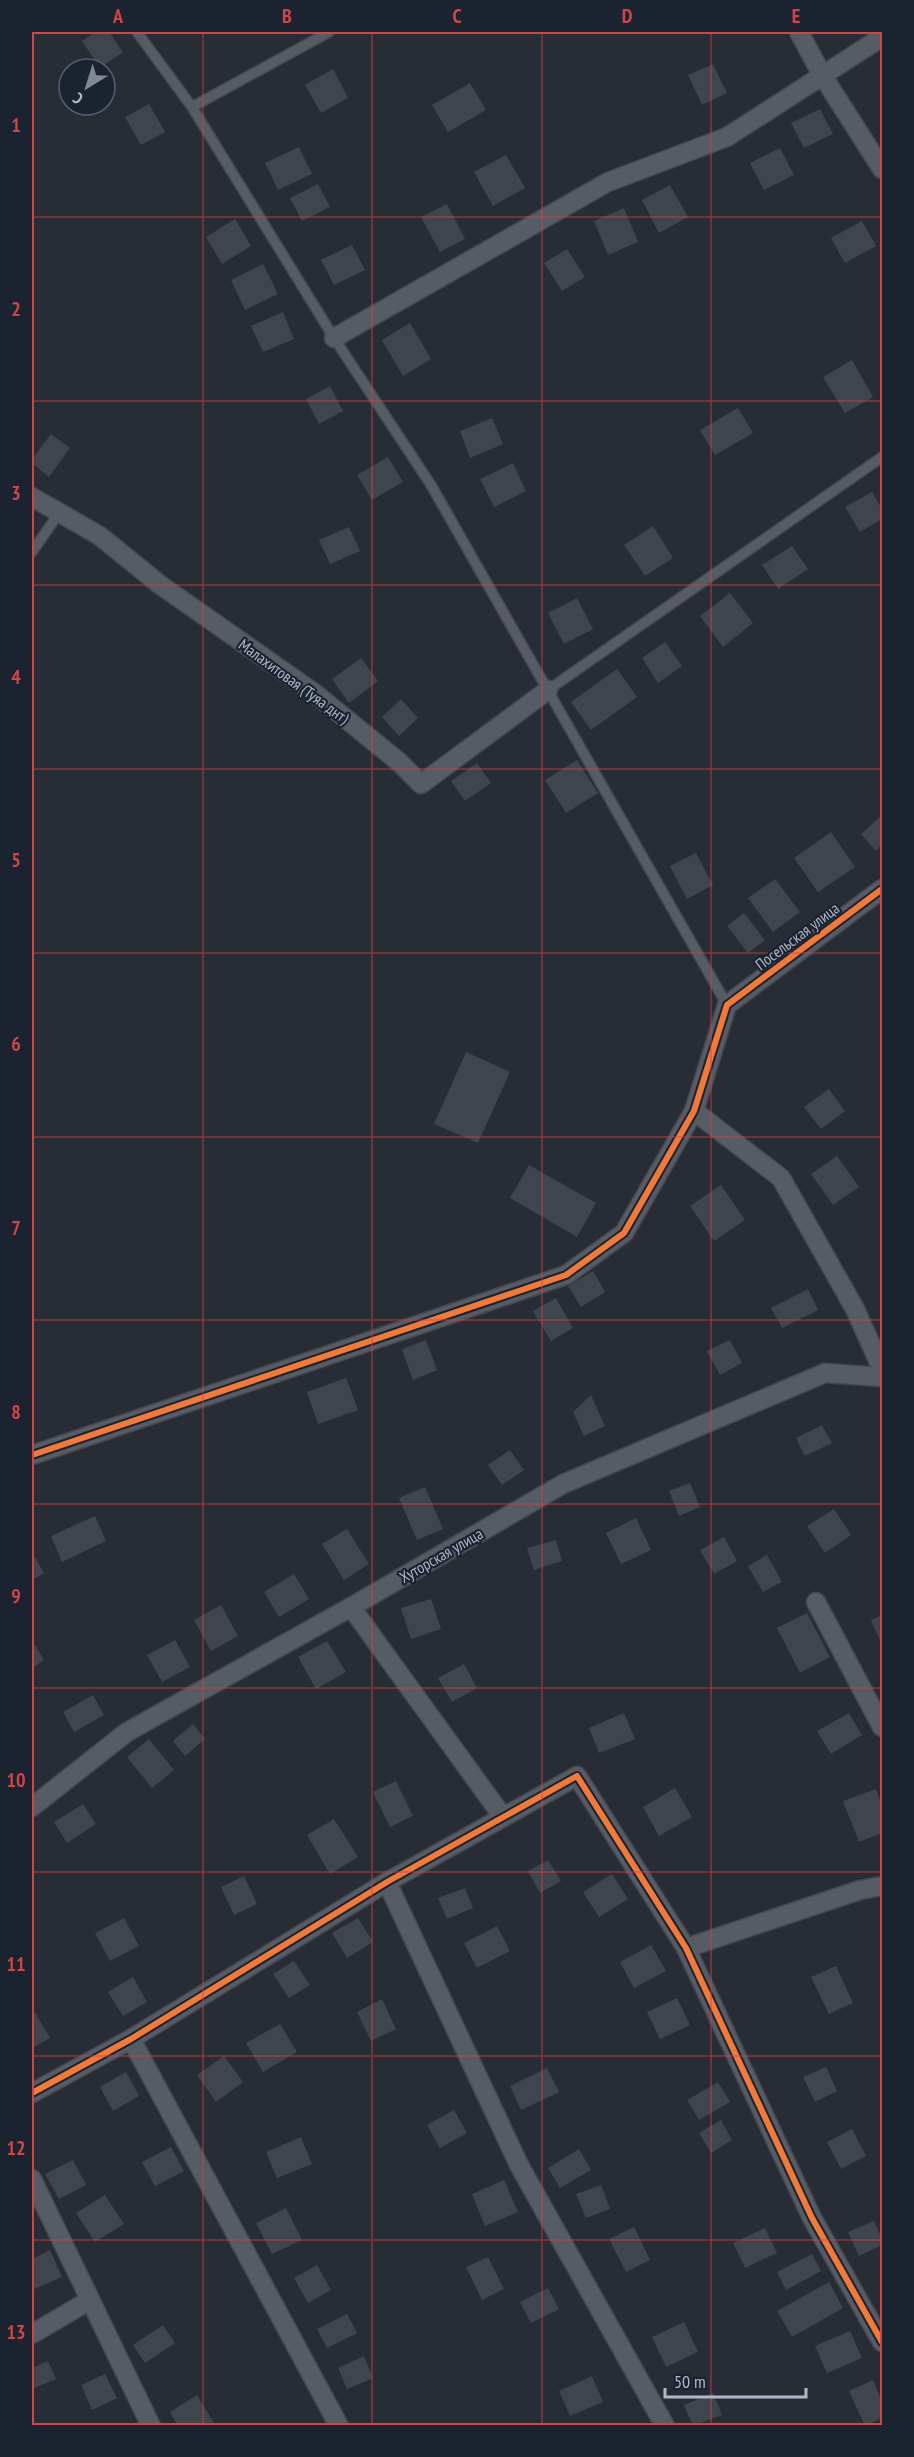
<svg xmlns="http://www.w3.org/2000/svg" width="914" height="2457" viewBox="0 0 914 2457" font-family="'PT Sans Narrow',sans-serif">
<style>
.building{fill:#40444c}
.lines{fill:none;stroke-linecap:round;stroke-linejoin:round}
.service-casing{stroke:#44474e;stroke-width:12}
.minor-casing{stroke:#44474e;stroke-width:21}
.service{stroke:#575b63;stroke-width:9}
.minor{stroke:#575b63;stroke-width:18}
.cycleway-casing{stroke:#1b2230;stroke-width:10}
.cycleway{stroke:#f17a3a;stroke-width:6}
.grid{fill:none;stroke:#cf4548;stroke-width:1.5;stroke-opacity:0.55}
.labels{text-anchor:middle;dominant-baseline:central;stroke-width:4.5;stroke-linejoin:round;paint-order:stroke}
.street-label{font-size:16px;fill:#b1b8c7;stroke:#1b2230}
.neatline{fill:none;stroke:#cf4548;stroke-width:2}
.grid-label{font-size:20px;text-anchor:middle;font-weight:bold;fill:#cf4548}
</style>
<rect width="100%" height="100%" fill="#282c35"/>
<!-- building -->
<g class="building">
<polygon points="95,32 109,32 123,52 100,68 82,41"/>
<polygon points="713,64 727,93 702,105 688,75"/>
<polygon points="333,69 348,98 321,113 305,85"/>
<polygon points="470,83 486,110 448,132 432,105"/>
<polygon points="149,104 165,132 141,145 125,117"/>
<polygon points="820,109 833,134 804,148 791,123"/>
<polygon points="299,147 312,174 278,190 265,163"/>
<polygon points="780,148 794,175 764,190 750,163"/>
<polygon points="506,155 525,188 493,206 474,172"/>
<polygon points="318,184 330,207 302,221 290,198"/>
<polygon points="670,185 688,217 659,233 642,200"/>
<polygon points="447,204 465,239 440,252 421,217"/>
<polygon points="624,208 638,242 608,255 594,221"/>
<polygon points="235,219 251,246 222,264 206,237"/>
<polygon points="862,221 876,246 845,263 831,238"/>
<polygon points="352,245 365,270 334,285 321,260"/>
<polygon points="567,249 585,277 562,291 544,263"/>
<polygon points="263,264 278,294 245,310 231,280"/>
<polygon points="283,312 294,339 263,352 251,326"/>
<polygon points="410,323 431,359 403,376 382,340"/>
<polygon points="852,360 873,397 845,413 823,377"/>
<polygon points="330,386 343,411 319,424 306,399"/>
<polygon points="738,408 753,433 715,455 700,430"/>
<polygon points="492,418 503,444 470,458 460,431"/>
<polygon points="51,434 70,448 49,477 32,463 32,459"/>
<polygon points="388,457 403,482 372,500 357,475"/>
<polygon points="513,463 526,491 494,507 480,479"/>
<polygon points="872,492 882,509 882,519 860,532 845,507"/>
<polygon points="653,526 673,558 645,576 624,545"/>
<polygon points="349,527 360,551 330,564 319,540"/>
<polygon points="792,546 808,569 778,589 762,565"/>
<polygon points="730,593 753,623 723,647 700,616"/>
<polygon points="577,598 593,629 564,644 548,613"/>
<polygon points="665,642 682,666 658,683 642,658"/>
<polygon points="361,658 378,681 349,703 332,679"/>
<polygon points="617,669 637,697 591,730 571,702"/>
<polygon points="401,699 418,718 399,736 382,717"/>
<polygon points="577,760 598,793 566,813 545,780"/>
<polygon points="477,763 491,783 465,801 451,781"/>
<polygon points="882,815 882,845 876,851 861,834"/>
<polygon points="831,832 855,867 818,892 794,858"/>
<polygon points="696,853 713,885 687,899 670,866"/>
<polygon points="775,879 800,912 773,932 748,898"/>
<polygon points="744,913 765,940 748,953 727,926"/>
<polygon points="466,1052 510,1072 478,1143 434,1124"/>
<polygon points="829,1089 845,1111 821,1129 804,1107"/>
<polygon points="837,1156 859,1187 833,1205 811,1174"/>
<polygon points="529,1165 596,1203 577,1237 510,1198"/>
<polygon points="721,1185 745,1220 714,1241 690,1206"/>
<polygon points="593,1271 605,1292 581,1307 568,1286"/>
<polygon points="808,1289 818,1310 782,1328 771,1308"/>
<polygon points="556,1298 573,1328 551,1341 533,1311"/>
<polygon points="426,1340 437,1370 413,1380 402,1349"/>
<polygon points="730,1340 742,1363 720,1375 707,1351"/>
<polygon points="346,1378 358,1410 318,1424 307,1392"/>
<polygon points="591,1395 605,1426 584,1436 573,1412"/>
<polygon points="822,1425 832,1443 805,1456 796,1438"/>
<polygon points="510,1450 524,1470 502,1485 488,1465"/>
<polygon points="690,1483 700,1507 679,1516 669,1491"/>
<polygon points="425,1487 443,1529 417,1540 399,1498"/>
<polygon points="834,1509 851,1535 825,1553 807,1526"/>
<polygon points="95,1516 106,1541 62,1562 51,1536"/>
<polygon points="636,1518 651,1550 621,1564 606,1533"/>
<polygon points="347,1529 369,1564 344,1580 322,1544"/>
<polygon points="724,1537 737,1561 714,1574 700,1550"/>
<polygon points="556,1540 562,1561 534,1570 527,1548"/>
<polygon points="32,1552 44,1573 32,1580"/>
<polygon points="767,1555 782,1582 763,1592 748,1566"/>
<polygon points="294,1574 309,1599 279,1617 264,1592"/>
<polygon points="431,1599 441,1629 411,1639 401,1608"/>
<polygon points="221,1605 238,1636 211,1651 194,1620"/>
<polygon points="807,1613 830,1657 800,1673 777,1628"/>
<polygon points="882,1615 882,1645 871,1620"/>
<polygon points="32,1640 44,1660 32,1668"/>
<polygon points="175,1640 190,1667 162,1682 147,1655"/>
<polygon points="327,1641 346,1672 316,1689 298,1657"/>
<polygon points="464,1664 477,1688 452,1702 438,1678"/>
<polygon points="93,1695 104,1715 74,1732 63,1712"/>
<polygon points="624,1713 635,1739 599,1753 589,1728"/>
<polygon points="849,1713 862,1735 831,1754 817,1731"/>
<polygon points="193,1724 205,1739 185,1756 173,1741"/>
<polygon points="149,1739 174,1770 152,1788 127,1757"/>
<polygon points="396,1781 413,1816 390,1827 373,1792"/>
<polygon points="675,1788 692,1817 659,1836 643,1807"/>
<polygon points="876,1789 882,1806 882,1833 859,1842 843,1801"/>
<polygon points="83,1804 96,1824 67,1843 54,1822"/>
<polygon points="334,1819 358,1857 330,1874 307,1835"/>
<polygon points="548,1860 561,1881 540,1893 528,1871"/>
<polygon points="612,1874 628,1899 599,1917 583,1892"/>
<polygon points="244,1876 257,1904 234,1915 221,1887"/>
<polygon points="465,1888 473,1908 447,1919 438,1898"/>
<polygon points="124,1918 139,1946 110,1961 95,1933"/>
<polygon points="358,1918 373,1942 347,1958 332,1933"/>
<polygon points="497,1926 510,1951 477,1968 464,1943"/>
<polygon points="651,1945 666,1971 634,1988 620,1962"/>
<polygon points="294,1961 310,1985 289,1998 273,1974"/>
<polygon points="836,1966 853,2003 829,2014 811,1977"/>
<polygon points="133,1977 147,2002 123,2016 108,1992"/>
<polygon points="677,1998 690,2025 660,2039 647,2012"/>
<polygon points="382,1999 396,2029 371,2041 357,2012"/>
<polygon points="35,2012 50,2038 32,2048 32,2015"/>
<polygon points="280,2024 297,2052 263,2072 246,2043"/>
<polygon points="224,2056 243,2082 216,2102 197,2075"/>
<polygon points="826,2067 837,2091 815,2102 803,2077"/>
<polygon points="547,2068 559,2092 521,2110 510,2086"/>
<polygon points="126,2072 139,2096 113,2111 100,2087"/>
<polygon points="718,2082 730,2102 699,2120 687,2100"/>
<polygon points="454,2110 467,2133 440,2148 427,2125"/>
<polygon points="721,2120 732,2140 711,2153 699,2133"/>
<polygon points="852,2129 866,2156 841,2169 827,2142"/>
<polygon points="301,2137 312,2164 277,2178 266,2152"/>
<polygon points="171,2147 184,2171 155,2186 142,2162"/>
<polygon points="579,2149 591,2170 560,2188 548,2168"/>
<polygon points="73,2160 86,2185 59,2199 45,2174"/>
<polygon points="504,2180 518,2212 485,2226 472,2194"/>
<polygon points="601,2185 610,2209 586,2218 576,2194"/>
<polygon points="105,2195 124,2224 95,2242 76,2213"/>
<polygon points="286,2208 302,2240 272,2254 256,2223"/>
<polygon points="874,2221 882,2239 882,2245 859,2256 848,2232"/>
<polygon points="634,2227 650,2260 626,2272 609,2239"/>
<polygon points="765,2228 777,2253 745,2268 733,2243"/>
<polygon points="50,2250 62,2277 32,2290 32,2259"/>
<polygon points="812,2254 821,2271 786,2290 777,2272"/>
<polygon points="488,2257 504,2289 482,2300 466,2267"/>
<polygon points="317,2265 331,2290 308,2303 294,2278"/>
<polygon points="829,2282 843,2308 792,2337 777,2311"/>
<polygon points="548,2288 559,2309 531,2323 520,2302"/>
<polygon points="347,2314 357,2333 327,2348 317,2329"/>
<polygon points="684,2322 698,2352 666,2367 652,2337"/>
<polygon points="163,2325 175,2343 145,2363 133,2345"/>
<polygon points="850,2331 862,2358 827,2373 815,2346"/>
<polygon points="364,2356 373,2378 347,2389 338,2368"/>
<polygon points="48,2361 56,2379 32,2389 32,2368"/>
<polygon points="105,2374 117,2398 92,2410 81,2385"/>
<polygon points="592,2376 603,2402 570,2416 559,2391"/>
<polygon points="873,2380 882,2401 882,2418 865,2426 849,2391"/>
<polygon points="713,2393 722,2415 693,2426 684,2405"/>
<polygon points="197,2395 214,2423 210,2426 178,2426 170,2412"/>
</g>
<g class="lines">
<!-- service casing -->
<g class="service-casing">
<g id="service">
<polyline points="137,32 192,107 334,338 431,485 727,1005"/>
<polyline points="192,107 329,32"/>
<polyline points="32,552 59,513"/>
<polyline points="548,690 882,457"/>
</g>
</g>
<!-- minor casing -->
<g class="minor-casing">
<g id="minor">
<polyline points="799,32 822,75 882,169"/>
<polyline points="334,338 608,182 727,137 882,37"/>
<polyline points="32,497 100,536 159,584 313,692 399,762 421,784 548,690"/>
<polyline points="694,1111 781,1178 855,1309 882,1369"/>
<polyline points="32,1455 566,1275 624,1233 694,1111 727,1005 882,889"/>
<polyline points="816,1602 882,1727"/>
<polyline points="351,1607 503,1817"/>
<polyline points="32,1807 127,1732 351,1607 563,1484 825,1373 882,1377"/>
<polyline points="387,1882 519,2165 665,2426"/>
<polyline points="686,1948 860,1890 882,1886"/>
<polyline points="131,2039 339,2426"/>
<polyline points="32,2093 131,2039 387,1882 577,1776 686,1948 812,2218 882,2342"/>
<polyline points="32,2179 151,2426"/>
<polyline points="32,2334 90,2300"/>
</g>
</g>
<!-- service -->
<use href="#service" class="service"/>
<!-- minor -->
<use href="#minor" class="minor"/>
<!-- cycleway casing -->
<g class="cycleway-casing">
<g id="cycleway">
<polyline points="32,1455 566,1275 624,1233 694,1111 727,1005 882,889"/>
<polyline points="32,2093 131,2039 387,1882 577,1776 686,1948 812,2218 882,2342"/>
</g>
</g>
<!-- cycleway -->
<use href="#cycleway" class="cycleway"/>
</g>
<!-- grid -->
<path class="grid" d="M203,32V2426M372,32V2426M542,32V2426M711,32V2426M32,217H882M32,401H882M32,585H882M32,769H882M32,953H882M32,1137H882M32,1320H882M32,1504H882M32,1688H882M32,1872H882M32,2056H882M32,2240H882"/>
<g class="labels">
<!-- street labels -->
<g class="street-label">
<text transform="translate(294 681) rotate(36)">Малахитовая (Туяа днт)</text>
<text transform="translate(797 936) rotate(-37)">Посельская улица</text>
<text transform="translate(441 1555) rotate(-30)">Хуторская улица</text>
</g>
</g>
<!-- border -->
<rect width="914" height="2457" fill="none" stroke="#1b2230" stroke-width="66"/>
<!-- north arrow -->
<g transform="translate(87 87) rotate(218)"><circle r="28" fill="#1b2230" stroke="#575e6c" stroke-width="1.5"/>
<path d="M0-4.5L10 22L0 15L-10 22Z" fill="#818794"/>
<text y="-9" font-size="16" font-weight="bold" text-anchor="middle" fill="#b1b8c7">С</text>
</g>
<!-- scale -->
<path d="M665 2388v9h141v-9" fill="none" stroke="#b1b8c7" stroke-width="3"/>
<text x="674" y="2388" font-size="18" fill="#b1b8c7" stroke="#1b2230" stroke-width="4.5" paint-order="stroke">50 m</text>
<rect x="33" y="33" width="848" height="2391" class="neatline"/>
<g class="grid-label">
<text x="118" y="23">A</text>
<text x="287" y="23">B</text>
<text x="457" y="23">C</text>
<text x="627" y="23">D</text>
<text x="796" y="23">E</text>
<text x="16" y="132">1</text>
<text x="16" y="316">2</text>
<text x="16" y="500">3</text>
<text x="16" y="684">4</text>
<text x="16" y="867">5</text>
<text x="16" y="1051">6</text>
<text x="16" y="1235">7</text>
<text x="16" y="1419">8</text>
<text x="16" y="1603">9</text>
<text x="16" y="1787">10</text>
<text x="16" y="1971">11</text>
<text x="16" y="2155">12</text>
<text x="16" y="2339">13</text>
</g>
</svg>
